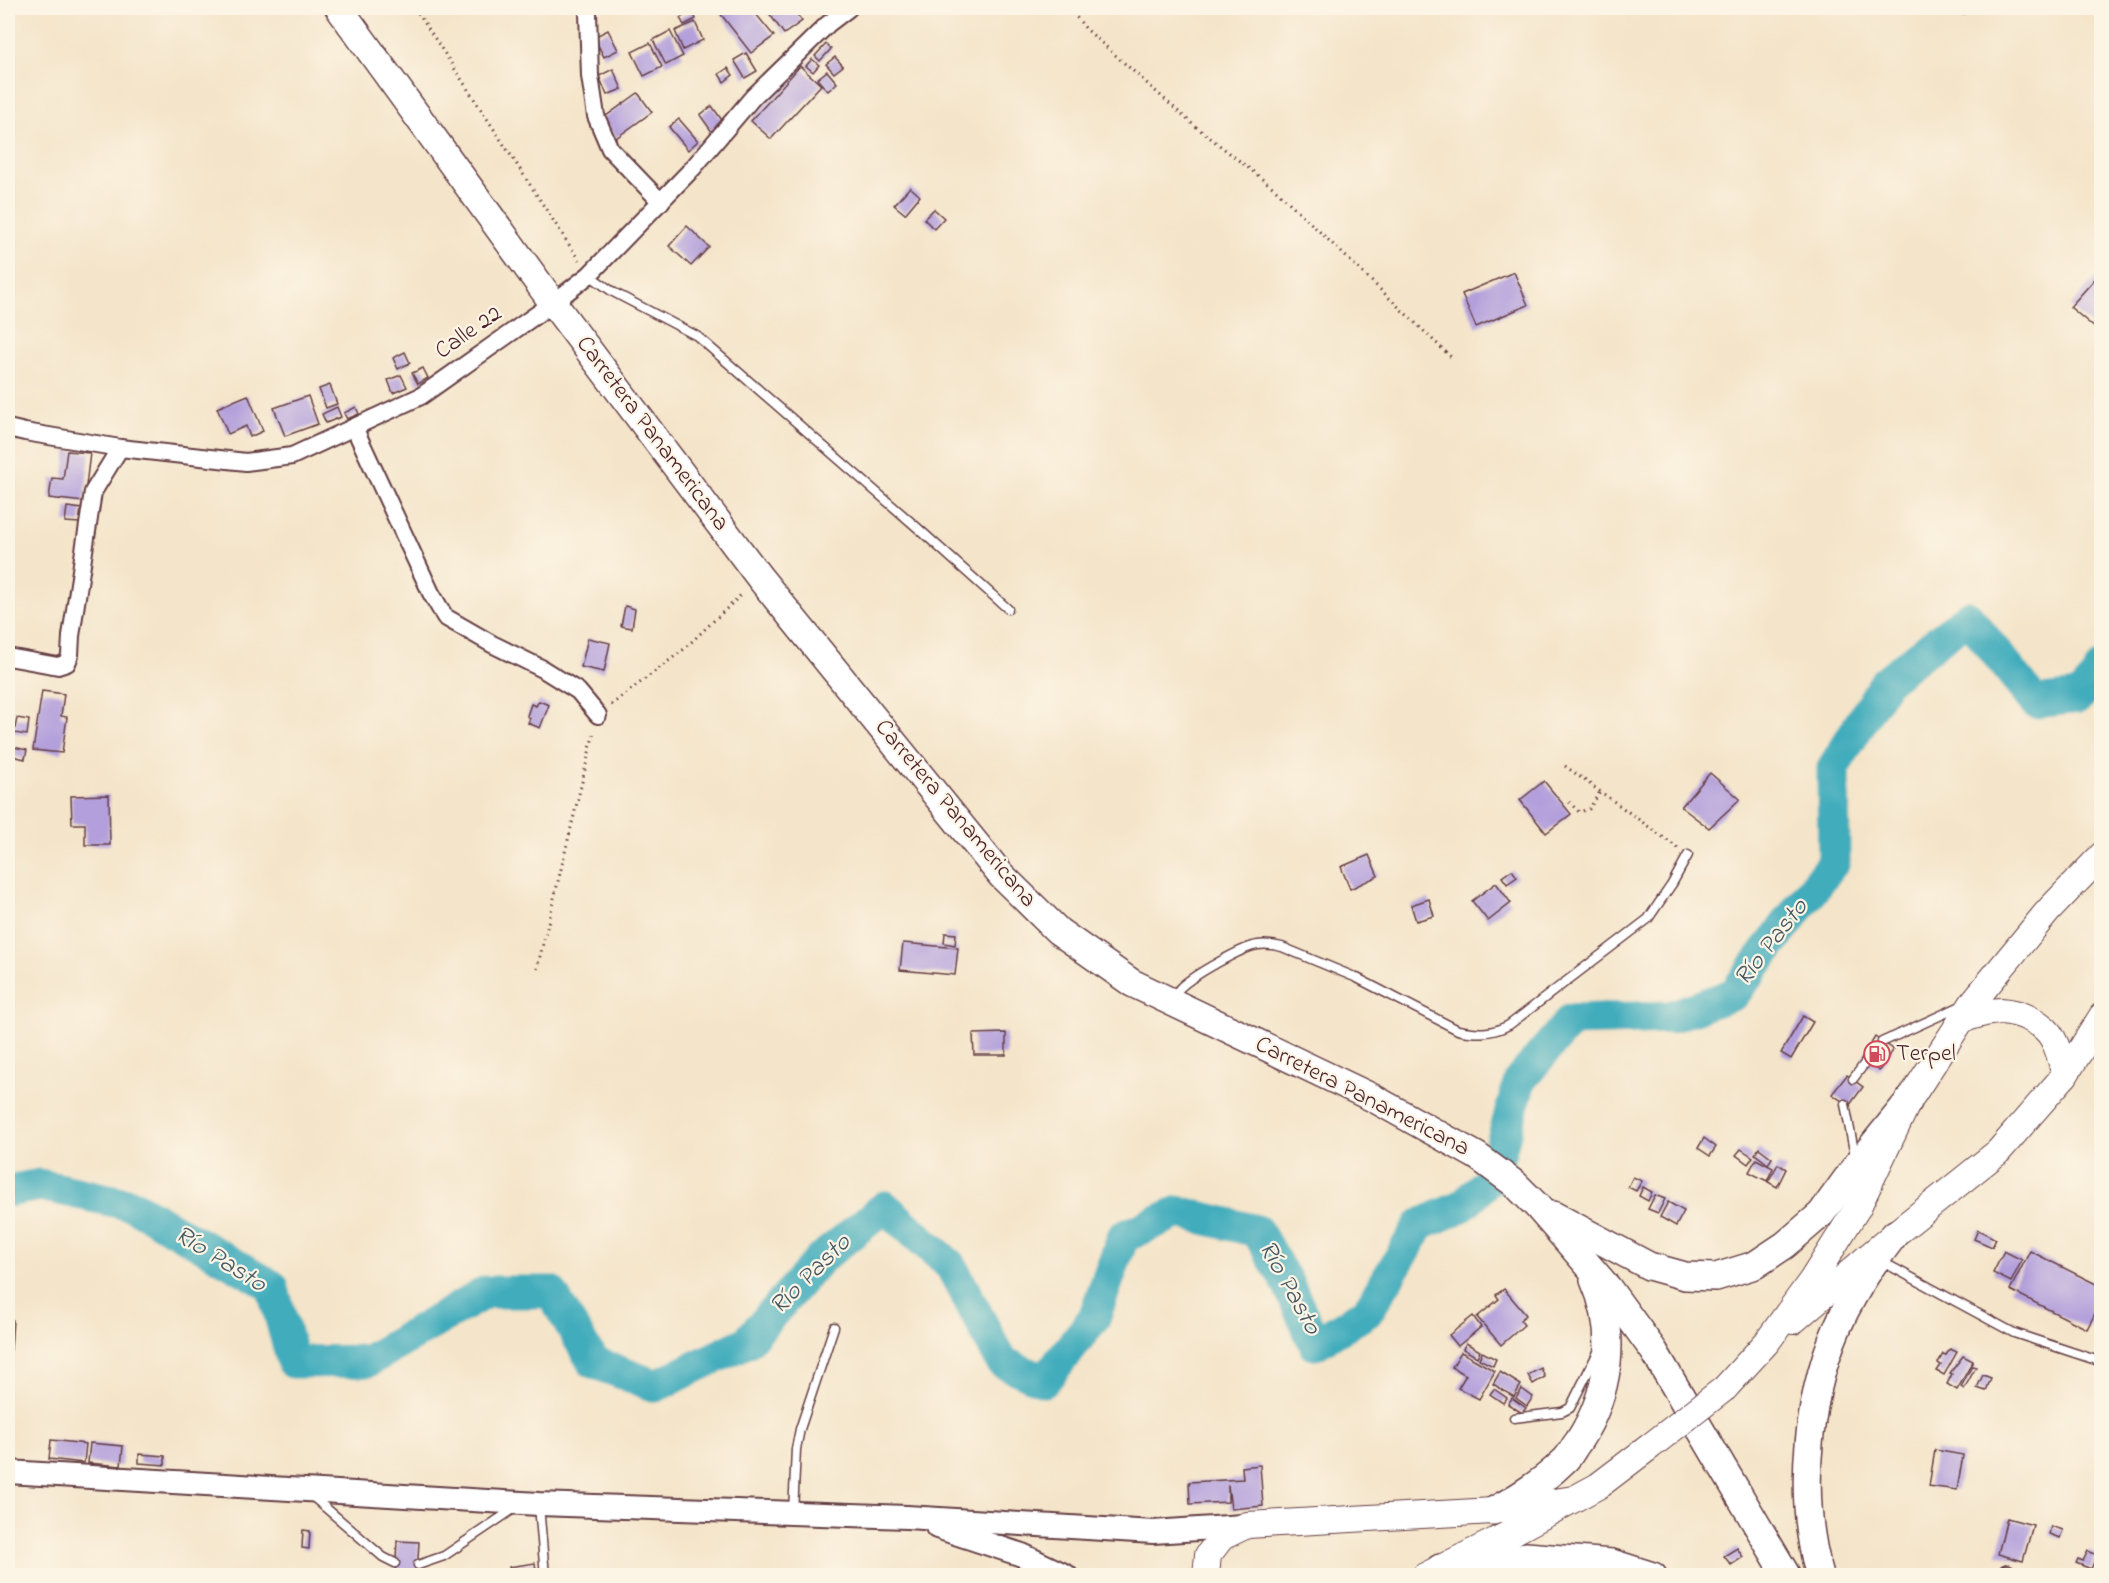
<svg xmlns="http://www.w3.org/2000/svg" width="2109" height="1583" viewBox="0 0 2109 1583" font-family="'Indie Flower',sans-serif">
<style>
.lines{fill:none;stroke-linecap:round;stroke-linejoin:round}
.river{stroke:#3facbc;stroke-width:33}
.building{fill:#b29fdb}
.service-casing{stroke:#643d43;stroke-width:11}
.minor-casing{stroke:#643d43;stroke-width:20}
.secondary-casing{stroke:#643d43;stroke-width:26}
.primary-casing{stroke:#643d43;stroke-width:28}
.trunk-casing{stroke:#643d43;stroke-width:30}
.path{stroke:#643d43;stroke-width:3;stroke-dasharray:1.5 4.5;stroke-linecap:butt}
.service{stroke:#fff;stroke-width:8}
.minor{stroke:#fff;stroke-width:16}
.secondary{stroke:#fff;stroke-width:22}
.primary{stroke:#fff;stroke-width:26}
.trunk{stroke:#fff;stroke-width:27}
.primary-bridge-casing{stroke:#643d43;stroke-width:28;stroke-linecap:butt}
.primary-bridge{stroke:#fff;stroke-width:26}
.labels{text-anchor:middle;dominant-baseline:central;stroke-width:4.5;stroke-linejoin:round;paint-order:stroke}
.street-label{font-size:24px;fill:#4a1f2b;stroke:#fcf5e5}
.poi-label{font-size:24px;fill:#4a1f2b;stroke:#fcf5e5;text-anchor:start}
.water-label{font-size:26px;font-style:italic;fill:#465765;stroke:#fcf5e5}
</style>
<rect width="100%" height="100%" fill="#fcf5e5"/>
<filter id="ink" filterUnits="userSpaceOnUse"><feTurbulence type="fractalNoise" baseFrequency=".0167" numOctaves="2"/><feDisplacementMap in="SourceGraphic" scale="12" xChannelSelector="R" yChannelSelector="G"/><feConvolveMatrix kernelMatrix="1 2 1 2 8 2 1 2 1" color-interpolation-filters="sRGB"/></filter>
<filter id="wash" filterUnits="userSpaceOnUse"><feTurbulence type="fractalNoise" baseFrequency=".008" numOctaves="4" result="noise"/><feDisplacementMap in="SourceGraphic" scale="24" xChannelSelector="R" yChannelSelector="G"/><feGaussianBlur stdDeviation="1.35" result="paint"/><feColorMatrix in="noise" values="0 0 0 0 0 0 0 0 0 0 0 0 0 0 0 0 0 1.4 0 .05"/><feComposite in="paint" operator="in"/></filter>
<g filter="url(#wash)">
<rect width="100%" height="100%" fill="#f4e4c9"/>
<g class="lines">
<!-- river -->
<polyline class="river" points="8,1191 40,1185 132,1205 272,1286 293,1362 368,1361 486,1292 551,1292 593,1362 656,1386 747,1342 819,1260 885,1207 951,1266 1002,1362 1044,1381 1094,1318 1123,1237 1178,1212 1257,1231 1287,1282 1315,1344 1367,1312 1420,1225 1462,1206 1493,1176 1520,1080 1571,1020 1670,1017 1734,994 1834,861 1833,768 1886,681 1968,617 2035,702 2079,697 2094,681 2102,668"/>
</g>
<g id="blocks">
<!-- building -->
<g class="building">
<polygon points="716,8 751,8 774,36 751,53"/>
<polygon points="768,8 792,8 802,21 784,34 766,9"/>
<polygon points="692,11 696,19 684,25 680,18"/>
<polygon points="695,22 703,40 683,50 675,31"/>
<polygon points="608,30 618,50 604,57 594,37"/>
<polygon points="670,31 683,56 666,65 653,40"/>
<polygon points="650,43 662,67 644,76 632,52"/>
<polygon points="826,44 831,49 820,61 815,56"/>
<polygon points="746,53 757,71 745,78 734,60"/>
<polygon points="835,57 843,66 834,73 826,64"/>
<polygon points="812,59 819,65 813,72 806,66"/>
<polygon points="800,66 821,85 771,139 751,121"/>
<polygon points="728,68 733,75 724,82 719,74"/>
<polygon points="613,69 622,89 607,95 599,76"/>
<polygon points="827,71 837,83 828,91 817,79"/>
<polygon points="638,93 652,112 616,138 602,119"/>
<polygon points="712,106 724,123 712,132 700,115"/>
<polygon points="679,119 698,141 688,150 669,127"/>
<polygon points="910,187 920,196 905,214 894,205"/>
<polygon points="934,209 944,218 934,229 924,219"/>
<polygon points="687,226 709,247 691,266 669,246"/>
<polygon points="2102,271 2102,334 2070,307"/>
<polygon points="1514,272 1528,305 1476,327 1462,294"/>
<polygon points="405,352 410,363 398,369 393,358"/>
<polygon points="423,368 428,378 418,384 412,373"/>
<polygon points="401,375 407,387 393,393 388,380"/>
<polygon points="330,385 337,404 326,408 319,389"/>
<polygon points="248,395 263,431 250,437 246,426 228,434 217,408"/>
<polygon points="308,396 318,424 285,436 274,408"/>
<polygon points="337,407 341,417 326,423 322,414"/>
<polygon points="356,407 359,414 347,419 344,413"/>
<polygon points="67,451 90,453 84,502 49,498 52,478 63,479"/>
<polygon points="67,507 82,509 80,523 65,522"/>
<polygon points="625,606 635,609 632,628 621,626"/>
<polygon points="588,638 610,643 604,672 581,667"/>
<polygon points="42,691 64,694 61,716 67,717 62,753 33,750"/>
<polygon points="539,701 549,705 540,728 528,723 530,718 527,716 531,704 536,706"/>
<polygon points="17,718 29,720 27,735 14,733"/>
<polygon points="9,746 27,750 25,759 8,755"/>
<polygon points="1710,773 1740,799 1709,828 1681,807"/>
<polygon points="1544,781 1571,814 1546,833 1520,800"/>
<polygon points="109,795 110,845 85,845 85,824 72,824 71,796"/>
<polygon points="1369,855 1378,876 1350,889 1341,867"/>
<polygon points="1512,870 1517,877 1507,884 1502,877"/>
<polygon points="1496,883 1511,903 1488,921 1472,901"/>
<polygon points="1429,899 1434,916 1416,921 1411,905"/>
<polygon points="945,933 956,934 955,945 944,943"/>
<polygon points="903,943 958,948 955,975 900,970"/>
<polygon points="1803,1016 1813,1022 1791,1059 1781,1053"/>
<polygon points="1006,1033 1006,1055 974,1055 973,1034"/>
<polygon points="1875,1037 1893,1049 1879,1071 1861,1060"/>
<polygon points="1847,1075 1863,1087 1849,1106 1832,1094"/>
<polygon points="1704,1138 1716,1147 1710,1156 1698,1148"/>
<polygon points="1759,1148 1772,1158 1768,1164 1755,1154"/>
<polygon points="1741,1149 1753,1157 1748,1164 1736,1155"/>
<polygon points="1756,1159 1773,1168 1767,1181 1749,1172"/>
<polygon points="1778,1164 1786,1169 1777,1187 1768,1182"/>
<polygon points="1633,1177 1642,1181 1636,1191 1628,1187"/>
<polygon points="1643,1187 1652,1192 1648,1201 1639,1196"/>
<polygon points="1655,1195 1665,1199 1658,1213 1648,1209"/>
<polygon points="1668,1202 1684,1211 1676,1226 1660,1217"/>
<polygon points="1978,1230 1996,1239 1992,1247 1974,1239"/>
<polygon points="2004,1251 2022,1260 2011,1282 1993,1273"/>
<polygon points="2030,1251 2102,1287 2102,1300 2087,1329 2010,1290"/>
<polygon points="1504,1289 1526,1315 1520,1320 1524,1325 1501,1345 1477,1317 1499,1299 1496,1295"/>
<polygon points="1473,1316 1481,1327 1458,1346 1449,1335"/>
<polygon points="8,1320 13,1320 11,1350 8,1350"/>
<polygon points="1466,1343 1480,1351 1477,1357 1463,1349"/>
<polygon points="1950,1349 1957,1352 1944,1375 1937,1371 1941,1365 1938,1363 1943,1354 1946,1355"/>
<polygon points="1461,1352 1495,1371 1479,1399 1458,1388 1466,1375 1452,1367"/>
<polygon points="1482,1352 1496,1359 1493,1366 1479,1359"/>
<polygon points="1963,1356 1973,1361 1957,1390 1947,1384 1952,1374 1950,1373"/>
<polygon points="1972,1366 1976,1367 1964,1389 1961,1387"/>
<polygon points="1541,1368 1545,1377 1533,1384 1528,1375"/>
<polygon points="1500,1372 1521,1385 1514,1397 1493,1384"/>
<polygon points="1983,1375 1991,1378 1986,1391 1977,1388"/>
<polygon points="1494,1389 1507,1398 1503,1403 1490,1394"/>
<polygon points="1522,1389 1533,1397 1527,1406 1516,1398"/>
<polygon points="1512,1398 1526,1408 1522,1413 1508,1404"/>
<polygon points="51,1440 86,1444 84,1463 49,1459"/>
<polygon points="90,1443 123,1446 121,1466 88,1463"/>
<polygon points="1935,1450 1963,1455 1957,1490 1929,1486"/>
<polygon points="139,1454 165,1456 165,1465 139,1463"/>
<polygon points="1260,1465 1263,1506 1231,1509 1228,1485 1228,1502 1190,1504 1189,1482 1243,1479 1242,1467"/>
<polygon points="2007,1518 2033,1525 2023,1561 1998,1554"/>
<polygon points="2051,1526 2063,1530 2060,1538 2049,1534"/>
<polygon points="303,1530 310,1531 309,1549 302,1548"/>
<polygon points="397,1541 419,1542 417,1576 395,1576"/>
<polygon points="1737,1548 1743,1557 1731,1565 1724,1556"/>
<polygon points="2088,1551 2097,1555 2091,1569 2076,1563 2078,1559 2083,1561"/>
<polygon points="535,1563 537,1576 510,1576 509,1567"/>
</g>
</g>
</g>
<g filter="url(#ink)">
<use href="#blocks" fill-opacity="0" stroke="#643d43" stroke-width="1.5"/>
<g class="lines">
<!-- service casing -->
<g class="service-casing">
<g id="service">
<polyline points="1963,9 1964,8"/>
<polyline points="589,275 613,292 697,336 920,530 1008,609"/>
<path d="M1174,1000C1175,996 1177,991 1180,988C1192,976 1242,947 1258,945C1266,944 1274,945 1282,947L1357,978L1458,1030C1477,1034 1492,1034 1509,1025L1648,919L1672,884L1688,855"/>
<polyline points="1882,1042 1961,1006"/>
<polyline points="1853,1079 1865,1063"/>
<polyline points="1845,1104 1855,1156"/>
<polyline points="1879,1260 2014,1333 2102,1362"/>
<polyline points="1514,1418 1562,1412 1570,1408 1599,1350"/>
<polyline points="312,1496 383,1557 395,1563"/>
<polyline points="539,1505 545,1576"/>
<polyline points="793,1513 796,1449 800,1429 834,1327"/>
<polyline points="418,1565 444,1556 515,1508"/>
</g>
</g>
<!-- minor casing -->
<g class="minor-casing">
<g id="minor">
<polyline points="588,13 590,76 596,116 610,149 661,202"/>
<polyline points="354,427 431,593 445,617 492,644 541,668 578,691 598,715"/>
<polyline points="8,428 25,432 120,448 246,462 292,456 421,396 553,303 589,275 692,169 753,97 828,24 849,8"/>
<polyline points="8,657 58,666 67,663 70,655 71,636 93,492 120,448"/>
<polyline points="2005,1576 2007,1573"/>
</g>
</g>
<!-- secondary casing -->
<g class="secondary-casing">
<g id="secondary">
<polyline points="8,1472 539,1504 907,1517 1153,1532 1243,1526"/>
<polyline points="937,1527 1022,1555 1066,1576"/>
</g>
</g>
<!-- primary casing -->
<g class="primary-casing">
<g id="primary">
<path d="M1964,1019C1976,1015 1988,1011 2001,1011C2019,1012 2044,1022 2053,1039C2059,1050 2062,1063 2065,1075"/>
<polyline points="1793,1321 1895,1234 1998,1152 2065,1075 2102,1016"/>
<polyline points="1725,1388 1767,1342 1812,1280 1858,1207 1908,1102 1974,1001 2048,911 2102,855"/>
<polyline points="1206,1576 1208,1555 1222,1537 1247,1525 1493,1511 1574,1499"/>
<polyline points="1425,1576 1515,1531 1598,1486 1648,1448"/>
</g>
</g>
<!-- trunk casing -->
<g class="trunk-casing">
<g id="trunk">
<polyline points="339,8 553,303 760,578 1001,875 1058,931 1132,983 1373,1098 1477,1156 1515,1184 1537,1206 1608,1288 1654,1351 1787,1576"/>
<polyline points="1553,1215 1649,1266 1685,1276 1716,1277 1755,1265 1785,1245 1821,1214 1856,1166 1908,1102"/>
<path d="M1493,1511C1519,1497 1543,1482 1564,1461C1570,1456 1573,1448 1578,1442C1610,1394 1618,1334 1594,1280"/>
<polyline points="1440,1568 1526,1556 1612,1563 1653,1576"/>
<path d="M1820,1576C1796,1494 1807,1387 1845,1311C1859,1284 1876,1258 1895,1234"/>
</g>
</g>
<!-- path -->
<g class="path">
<polyline points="415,8 579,260"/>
<polyline points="1069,8 1086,29 1190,122 1275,189 1452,358"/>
<polyline points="611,705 683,650 743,593"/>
<polyline points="1565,766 1678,848"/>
<polyline points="1569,802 1579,812 1589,809 1600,792"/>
<polyline points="537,969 594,732"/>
</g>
<!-- service -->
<use href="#service" class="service"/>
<!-- minor -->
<use href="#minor" class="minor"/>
<!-- secondary -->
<use href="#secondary" class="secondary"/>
<!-- primary -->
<use href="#primary" class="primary"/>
<!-- trunk -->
<use href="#trunk" class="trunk"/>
<!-- primary-bridge casing -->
<g class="primary-bridge-casing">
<polyline id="primary-bridge" points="1648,1448 1725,1388"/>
</g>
<!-- primary-bridge -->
<use href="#primary-bridge" class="primary-bridge"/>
</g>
</g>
<!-- icons -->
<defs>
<g id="fuel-ring" transform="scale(1.35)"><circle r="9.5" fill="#fcf5e5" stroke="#d1495b" stroke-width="1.5"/><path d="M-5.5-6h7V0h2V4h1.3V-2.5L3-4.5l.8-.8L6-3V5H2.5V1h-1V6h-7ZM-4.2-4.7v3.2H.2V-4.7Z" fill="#d1495b"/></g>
</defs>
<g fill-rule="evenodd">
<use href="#fuel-ring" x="1877" y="1054"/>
</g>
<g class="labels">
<!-- street labels -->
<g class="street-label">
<text transform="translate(469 333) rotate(-35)">Calle 22</text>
<text transform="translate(652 434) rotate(53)">Carretera Panamericana</text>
<text transform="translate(955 814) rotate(50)">Carretera Panamericana</text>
<text transform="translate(1362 1097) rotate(27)">Carretera Panamericana</text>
</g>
<!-- poi labels -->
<g class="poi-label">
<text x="1896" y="1054">Terpel</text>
</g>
<!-- water labels -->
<g class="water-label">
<text transform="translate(1772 943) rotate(-52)">Río Pasto</text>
<text transform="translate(220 1260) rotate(32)">Río Pasto</text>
<text transform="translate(811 1275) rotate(-45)">Río Pasto</text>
<text transform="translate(1289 1288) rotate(61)">Río Pasto</text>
</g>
</g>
<!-- margin -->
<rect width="2109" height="1583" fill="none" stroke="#fcf5e5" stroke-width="30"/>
</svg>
